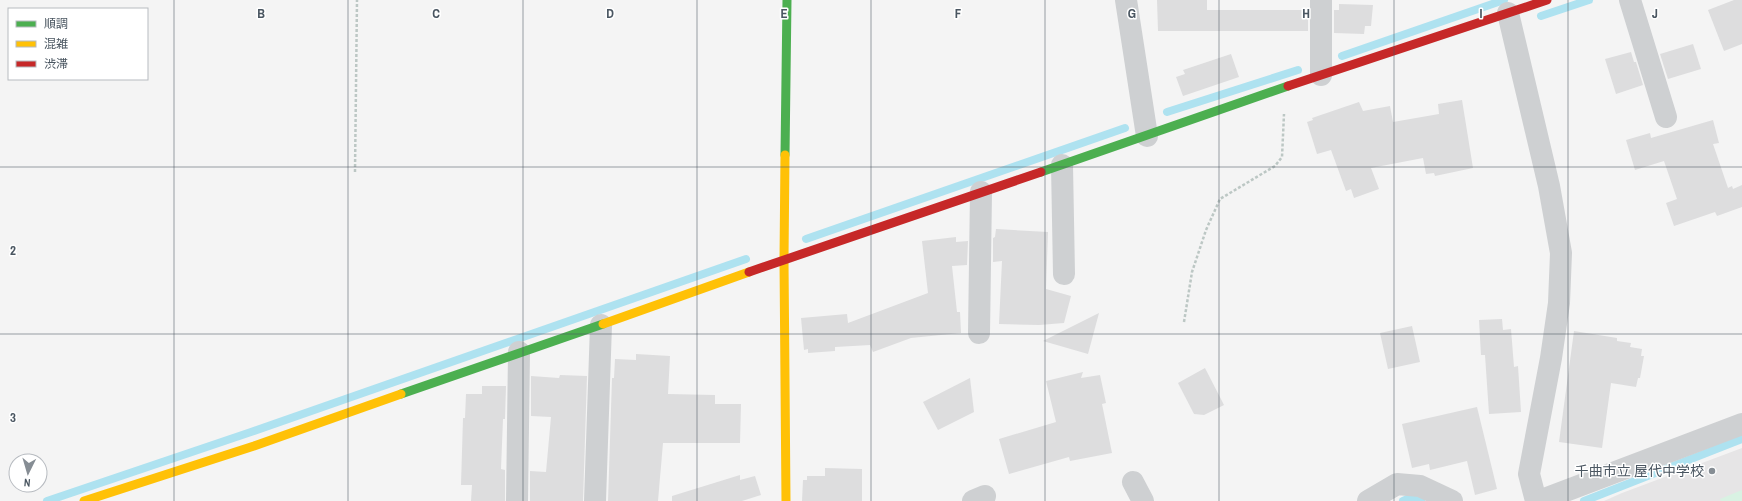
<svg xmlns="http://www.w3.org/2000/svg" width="1742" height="501" viewBox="0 0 1742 501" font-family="'Archivo Narrow','Noto Sans JP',sans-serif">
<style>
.education{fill:#e6e5e6}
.garden{fill:#d9f2e3}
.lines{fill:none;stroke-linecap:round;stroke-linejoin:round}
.stream{stroke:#aee2f0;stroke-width:8}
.building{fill:#ddddde}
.path{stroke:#bcc7c4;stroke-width:2.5;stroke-dasharray:3 2;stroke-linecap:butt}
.street{stroke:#ced0d2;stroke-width:22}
.fast{stroke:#4caf50;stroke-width:9}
.slow{stroke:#ffc107;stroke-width:9}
.jam{stroke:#c62828;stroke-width:9}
.grid{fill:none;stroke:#4a5661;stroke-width:1;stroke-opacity:0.55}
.poi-dot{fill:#868d94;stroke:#fff;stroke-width:1.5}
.labels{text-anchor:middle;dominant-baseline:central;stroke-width:3;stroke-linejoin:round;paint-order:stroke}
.poi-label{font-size:14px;fill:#4a5661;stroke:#fff;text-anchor:end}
.grid-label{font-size:13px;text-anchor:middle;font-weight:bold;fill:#4a5661;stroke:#fff;stroke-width:3;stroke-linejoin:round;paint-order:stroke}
</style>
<rect width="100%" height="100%" fill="#f4f4f4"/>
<!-- education -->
<polygon class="education" points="1742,448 1742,501 1604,501 1622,493"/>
<!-- garden -->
<polygon class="garden" points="1742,490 1742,501 1721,501 1720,499"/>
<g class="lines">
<!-- stream -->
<g class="stream">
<polyline points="1541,16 1589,0"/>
<polyline points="1342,56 1504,0"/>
<polyline points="1167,112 1298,70"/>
<polyline points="806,239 1125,128"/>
<polyline points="47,501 251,432 746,259"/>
<polyline points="1403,501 1412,497 1421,501"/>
<polyline points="1584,501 1742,439"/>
</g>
</g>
<!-- building -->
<g class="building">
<polygon points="1157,0 1207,0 1207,10 1308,10 1308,31 1158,31"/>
<polygon points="1734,0 1742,0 1742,44 1724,51 1708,10"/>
<polygon points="1339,4 1373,5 1371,26 1365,26 1364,34 1334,33 1334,10 1339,10"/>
<polygon points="1693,44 1701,69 1668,79 1660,54"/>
<polygon points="1631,52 1634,62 1636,62 1643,85 1616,94 1605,59"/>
<polygon points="1231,54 1239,77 1183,96 1176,77 1185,74 1183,70"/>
<polygon points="1462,100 1473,168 1435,176 1434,173 1426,174 1423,158 1371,168 1379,189 1354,198 1351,189 1346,191 1331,150 1317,154 1307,122 1313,120 1312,118 1359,102 1363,111 1390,106 1393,122 1439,114 1438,104"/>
<polygon points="1713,120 1719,143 1713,144 1728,188 1732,186 1733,189 1742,185 1742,207 1717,216 1715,212 1674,226 1666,203 1677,199 1664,161 1635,170 1626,140 1650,133 1651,138"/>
<polygon points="996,229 1048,232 1046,289 1071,296 1064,323 1039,325 999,324 1002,261 993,262 993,238 995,237"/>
<polygon points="956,237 956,242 968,241 967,265 952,266 957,312 960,312 961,333 911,338 873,352 870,345 835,347 835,351 808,353 808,349 804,350 801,318 847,314 848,323 928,293 922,241"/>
<polygon points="1099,313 1088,354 1043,341"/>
<polygon points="1502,319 1503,330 1511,329 1514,367 1518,366 1521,412 1489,414 1485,355 1481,355 1479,320"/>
<polygon points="1412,326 1420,362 1388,369 1380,333"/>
<polygon points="1574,331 1617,338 1617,341 1631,343 1630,347 1642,349 1641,356 1644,356 1640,378 1638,378 1636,387 1611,383 1602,448 1559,442"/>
<polygon points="636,354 670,356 668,394 715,395 715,404 741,404 740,443 663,443 658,501 608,501 612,378 614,378 615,359 636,360"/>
<polygon points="1205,368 1224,405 1204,415 1194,414 1178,383"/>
<polygon points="1083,372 1081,378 1100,375 1106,403 1102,404 1112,453 1070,461 1069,457 1009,474 999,439 1056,422 1046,381"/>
<polygon points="560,375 587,376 583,501 530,501 530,471 546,472 551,417 531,416 531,376 559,378"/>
<polygon points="970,378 974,412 938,430 923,402"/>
<polygon points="482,386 506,386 505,419 503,419 501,469 505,470 505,501 471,501 472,485 461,485 463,418 465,418 466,394 482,394"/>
<polygon points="1477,407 1497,489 1475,495 1467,461 1430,470 1429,464 1412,468 1402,424"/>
<polygon points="825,468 862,469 862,501 802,501 803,480 807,480 807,476 825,476"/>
<polygon points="740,475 740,480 755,476 761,495 742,501 672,501 672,496"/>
</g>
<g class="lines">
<!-- path -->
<g class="path">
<polyline points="355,172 357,0"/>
<polyline points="1184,322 1192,272 1206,230 1220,199 1275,166 1282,157 1284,114"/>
</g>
<!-- street -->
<g class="street">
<polyline points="1126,0 1147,136"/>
<polyline points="1321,0 1321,75"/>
<polyline points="1630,0 1666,117"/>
<polyline points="1508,13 1549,186 1561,253 1559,303 1551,358 1529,474 1536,501"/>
<polyline points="1062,165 1064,274"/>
<polyline points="979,333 981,192"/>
<polyline points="1133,482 1143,501"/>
<polyline points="517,501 519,352"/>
<polyline points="595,501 601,325"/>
<polyline points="973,501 985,496"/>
<polyline points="1368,501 1397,484 1420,486 1452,501"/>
<polyline points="1539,501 1742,424"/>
</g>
<!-- fast -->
<g class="fast">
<polyline points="785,155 787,0"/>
<polyline points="1041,172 1288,86"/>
<polyline points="401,394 603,324"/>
</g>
<!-- slow -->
<g class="slow">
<polyline points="785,155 784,260 786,501"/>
<polyline points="603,324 749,272"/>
<polyline points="84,501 254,446 401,394"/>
</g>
<!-- jam -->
<g class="jam">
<polyline points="1288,86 1547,0"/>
<polyline points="749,272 1041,172"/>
</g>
</g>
<!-- grid -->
<path class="grid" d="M174,0V501M348,0V501M523,0V501M697,0V501M871,0V501M1045,0V501M1219,0V501M1394,0V501M1568,0V501M0,167H1742M0,334H1742"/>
<!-- markers -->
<circle class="poi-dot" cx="1712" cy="471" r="4"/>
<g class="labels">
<!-- poi labels -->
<g class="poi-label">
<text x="1704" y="471">千曲市立 屋代中学校</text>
</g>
</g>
<g class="grid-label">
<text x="261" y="18">B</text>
<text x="436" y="18">C</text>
<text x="610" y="18">D</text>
<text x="784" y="18">E</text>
<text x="958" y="18">F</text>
<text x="1132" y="18">G</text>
<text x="1306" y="18">H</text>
<text x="1481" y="18">I</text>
<text x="1655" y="18">J</text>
<text x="13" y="255">2</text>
<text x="13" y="422">3</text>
</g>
<!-- legend -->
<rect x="8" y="8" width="140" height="72" fill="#ffffff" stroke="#b7bbc0"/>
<rect x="16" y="21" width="20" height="6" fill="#4caf50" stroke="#b7bbc0"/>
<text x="44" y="28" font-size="12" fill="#4a5661">順調</text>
<rect x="16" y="41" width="20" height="6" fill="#ffc107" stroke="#b7bbc0"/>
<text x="44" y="48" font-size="12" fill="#4a5661">混雑</text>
<rect x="16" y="61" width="20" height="6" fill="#c62828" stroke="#b7bbc0"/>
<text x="44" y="68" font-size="12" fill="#4a5661">渋滞</text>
<!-- north arrow -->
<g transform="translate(28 473) rotate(185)"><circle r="19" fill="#ffffff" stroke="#b7bbc0"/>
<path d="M0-3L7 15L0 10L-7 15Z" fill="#868d94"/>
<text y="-6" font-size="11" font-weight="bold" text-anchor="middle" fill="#4a5661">N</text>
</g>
</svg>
